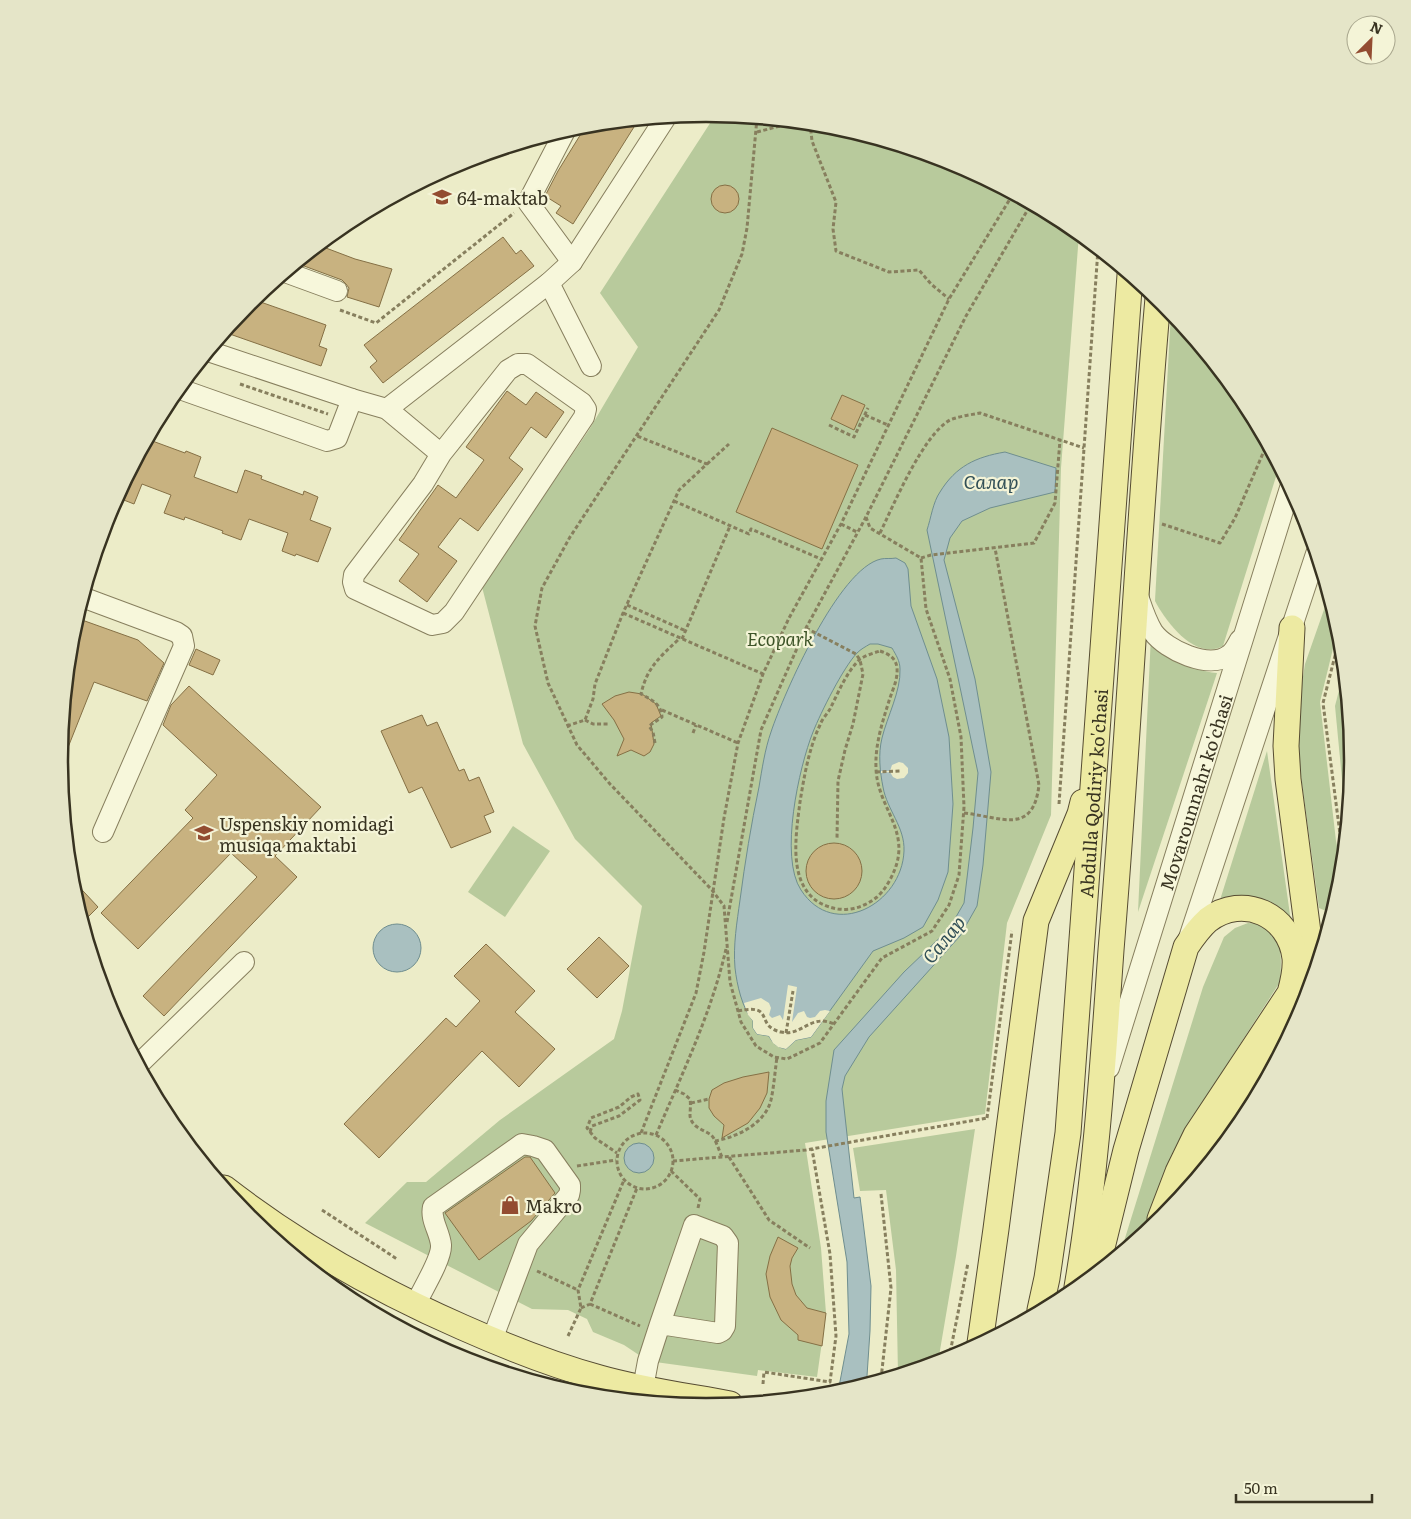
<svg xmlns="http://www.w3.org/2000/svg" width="1411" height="1519" viewBox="0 0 1411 1519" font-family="Literata,serif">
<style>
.green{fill:#b8ca9c}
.water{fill:#a9c0c0;stroke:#6f8e8f;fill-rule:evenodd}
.pier{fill:#ececc8}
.building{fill:#c8b280;stroke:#857045}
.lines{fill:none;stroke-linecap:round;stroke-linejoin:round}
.minor-casing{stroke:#877f5e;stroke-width:22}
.major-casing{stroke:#564c32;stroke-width:27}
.path{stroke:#877f5e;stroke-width:3;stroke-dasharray:4 2.5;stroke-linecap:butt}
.minor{stroke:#f7f7db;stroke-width:20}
.major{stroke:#edeaa2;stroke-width:25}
.labels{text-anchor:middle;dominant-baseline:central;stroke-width:4.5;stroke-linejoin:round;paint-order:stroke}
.poi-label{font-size:18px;fill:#383321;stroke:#f4f4d7;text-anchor:start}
.park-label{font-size:18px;font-style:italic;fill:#3d5428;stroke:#f4f4d7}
.street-label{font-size:18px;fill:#383321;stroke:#f4f4d7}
.water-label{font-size:19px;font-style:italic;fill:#314f57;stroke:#f4f4d7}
.rim{fill:none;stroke:#383321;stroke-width:2.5}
</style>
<rect width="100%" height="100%" fill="#ececc8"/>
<!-- green -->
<g class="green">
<polygon points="716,114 832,125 953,162 1065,222 1079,234 1061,468 1051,815 1007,923 985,1114 805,1143 821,1248 826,1313 817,1377 758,1370 757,1376 648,1361 624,1345 593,1332 587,1319 568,1310 532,1309 365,1223 407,1182 426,1182 500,1120 614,1039 622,1011 642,906 575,839 523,744 482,587 589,430 638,347 600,293"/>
<path d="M1171,312L1243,400L1279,467L1223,646C1195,661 1166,622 1155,601Z"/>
<polygon points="1327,601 1331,603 1338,628 1320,702 1336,841 1342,868 1340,886 1331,913 1319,908 1297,747 1299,702 1305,664"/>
<path d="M1151,635C1171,652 1189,671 1217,673L1138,912Z"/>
<polygon points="1344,671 1352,760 1346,821 1335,706"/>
<path d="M1267,751L1291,922C1275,894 1249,896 1220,900Z"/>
<polygon points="513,826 550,851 505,917 468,892"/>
<path d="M1248,923C1284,924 1282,955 1280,982L1199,1108L1158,1194L1145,1231L1121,1251L1203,987L1224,937L1235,928Z"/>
<polygon points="975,1129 956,1256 938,1362 898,1374 896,1270 886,1190 860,1191 853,1148"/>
</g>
<!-- water -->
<g class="water">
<path d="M1005,452L1056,468L1055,492L990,508L962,521L950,538L944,560L975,679L991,772L983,865L977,906L960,936L869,1037L845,1076L842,1089L854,1198L860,1197L871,1286L870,1331L867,1376L872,1382L838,1392L849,1334L847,1262L826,1132V1101L834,1050L904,972L949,929L964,903L973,828L978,773L927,530C931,518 933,502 940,492C956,466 976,457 1005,452Z"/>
<path d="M896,558L905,563L908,569L911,606L937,679L949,737L953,804L948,872L938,900L923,927L904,938L873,951L811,1037L796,1040L786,1049C777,1047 773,1044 769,1036L757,1034L753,1028V1021C742,1008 737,985 735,968C733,945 737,922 740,900C745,862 751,825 759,787C762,769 765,749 771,732C784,693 839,568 881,559C885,558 891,559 896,558ZM870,644H878L892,648C896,655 900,661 900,669C901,691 887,717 882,738C878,754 880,772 883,787C887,810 905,827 904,851C902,904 834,941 801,890C779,857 799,767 813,732C821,712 843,668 857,653C861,649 865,647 870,644Z"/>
<circle cx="397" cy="948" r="24"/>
<circle cx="639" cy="1158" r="15"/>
</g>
<!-- pier -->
<g class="pier">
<polygon points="899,762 903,763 908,768 908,773 904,778 897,779 893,777 890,772 881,773 881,771 890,771 892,765"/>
<polygon points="788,985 797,987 792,1022 798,1013 804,1011 807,1017 810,1018 815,1017 820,1011 825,1010 830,1011 811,1037 796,1040 786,1049 778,1047 773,1043 769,1036 757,1034 753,1028 753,1021 748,1015 744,1003 761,998 769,1003 771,1008 769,1015 772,1018 780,1015 783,1020"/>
</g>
<!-- building -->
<g class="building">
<polygon points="639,119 573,224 556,213 561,206 545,196 558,171 587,124"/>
<circle cx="725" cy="199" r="14"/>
<polygon points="503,237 516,254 521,250 534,266 383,383 370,367 377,361 364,345"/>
<polygon points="318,245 355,259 392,269 379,307 347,297 349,288 346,284 342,280 296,263"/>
<polygon points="252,299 326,325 319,346 327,349 321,366 224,332"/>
<polygon points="507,391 526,405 536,392 564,412 546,438 531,427 509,458 523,469 478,531 460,518 438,547 457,561 427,602 399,581 419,554 399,540 438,485 456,498 484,460 466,447"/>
<polygon points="842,395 865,405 854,430 831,419"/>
<polygon points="772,428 858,465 822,549 736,512"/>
<polygon points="147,439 185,453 186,451 201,457 194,477 237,493 245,470 262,476 261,479 303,495 304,491 318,497 310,520 331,528 318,562 296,554 295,556 282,551 288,533 249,519 241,540 222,533 223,531 185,517 184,520 164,513 171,495 142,484 134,504 116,497"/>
<polygon points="82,620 138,640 164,663 147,701 94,682 63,760 59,759 69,655"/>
<polygon points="196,649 220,660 213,675 189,665"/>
<polygon points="189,686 321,807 275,856 297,877 164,1016 143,996 257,877 231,853 138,949 101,913 193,818 185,810 217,775 163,725 171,705"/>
<polygon points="629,692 642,694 656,704 661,716 651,723 654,744 650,752 644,756 631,750 617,756 624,739 614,720 602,704 615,696"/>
<polygon points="422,715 427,726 437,722 459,771 464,769 469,781 479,777 494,812 484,816 491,832 451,848 422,787 409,793 381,731"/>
<circle cx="834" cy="871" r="28"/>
<polygon points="70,877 98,907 82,923 71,885"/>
<polygon points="599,937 629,966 597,998 567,969"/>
<polygon points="486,944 535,991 515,1012 555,1049 519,1087 482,1051 379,1158 344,1124 446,1018 456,1027 480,1001 454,976"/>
<polygon points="769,1072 767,1093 760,1108 748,1123 722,1138 724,1125 714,1116 709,1108 709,1099 712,1090 724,1083 743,1077"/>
<polygon points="525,1157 530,1157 555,1193 531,1221 479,1260 445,1213"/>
<polygon points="778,1237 798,1248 792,1258 790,1266 792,1284 796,1295 807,1308 826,1313 822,1346 798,1340 798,1335 781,1320 770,1297 766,1274 770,1256"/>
</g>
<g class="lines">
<!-- minor casing -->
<g class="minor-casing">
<g id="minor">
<polyline points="566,129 528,202 572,262"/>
<polyline points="285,272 337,291"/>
<polyline points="549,283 591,366"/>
<polyline points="208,351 352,399 387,409 441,454 508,370 518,364 527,364 582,403 586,409 584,417 454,612 443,623 432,625 355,589 353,582 354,575 423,484 441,454"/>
<polyline points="177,388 327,441 337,438 352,399"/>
<polyline points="387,409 549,283 572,262 666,117"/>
<path d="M1138,596C1142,608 1146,621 1153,632C1166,650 1209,670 1229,655C1234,652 1237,645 1240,640"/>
<polyline points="82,597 176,632 182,636 184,646 103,832"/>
<polyline points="1189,938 1316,554"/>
<polyline points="139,1064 244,962"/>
<path id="s1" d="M1109,1068L1290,488"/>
<path d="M414,1307C421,1292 442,1259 441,1245C440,1232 430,1220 433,1207L522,1144L533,1146L545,1150L570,1185V1190L569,1195L528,1244L492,1340"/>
<polyline points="643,1388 648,1361 660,1324 694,1225 723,1236 728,1243 725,1326 722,1331 718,1333 660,1324"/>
</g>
</g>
<!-- major casing -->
<g class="major-casing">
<g id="major">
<polyline points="1197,1175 1215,1141 1292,1022 1304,999 1310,974 1309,940 1288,779 1286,746 1292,628"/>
<path d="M224,1188C299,1246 375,1289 462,1327C507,1347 552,1365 600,1378C642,1390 687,1396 730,1404"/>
<path d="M1096,1272L1126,1150L1186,947C1192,938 1199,928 1208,920C1243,893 1290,915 1295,958C1296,970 1293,982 1290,993L1196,1135L1178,1172L1160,1219"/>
<path d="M1077,1287C1096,1176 1103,1063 1111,950C1129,733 1139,515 1158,298"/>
<path id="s2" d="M1040,1310L1047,1278L1068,1133L1130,275"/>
<polyline points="980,1343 996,1229 1036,921 1080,814 1083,802"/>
</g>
</g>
<!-- path -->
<g class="path">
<polyline points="757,118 747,228 742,254 719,310 570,537 542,588 535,626 548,683 577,745 610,784 712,890 724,906 730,982 741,1022 756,1046 774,1057 787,1059 820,1043 882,958 932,931 949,905 959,875 964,807 961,737 950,679 926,609 921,558 870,528 866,517 966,316 1031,204"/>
<polyline points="810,123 812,141 836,202 833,229 836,251 889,272 919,270 931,284 949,299"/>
<polyline points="757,132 795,122"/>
<polyline points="340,310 376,323 514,213"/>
<polyline points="240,384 328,414"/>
<polyline points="865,415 888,425"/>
<polyline points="829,425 854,437 868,408"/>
<polyline points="707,464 729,444"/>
<polyline points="674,501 749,534 751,529 821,559"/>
<polyline points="841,524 857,532"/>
<polyline points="1162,524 1220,543 1235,518 1267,444"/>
<path d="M880,533C894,504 923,435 950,420C960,416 970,415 980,413L1084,448"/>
<polyline points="921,558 931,555 1034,543 1055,503 1060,440"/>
<polyline points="627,605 686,631"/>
<polyline points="623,613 763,674"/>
<polyline points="806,628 856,654 860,660 863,674 853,724 845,750 838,781 837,839"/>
<polyline points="1340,636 1323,703 1343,857"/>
<polyline points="682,639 730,526"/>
<path d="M880,651C889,654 896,658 897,668C898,680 892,691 889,701C882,723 875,745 876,768C877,807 910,829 895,869C891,879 885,890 877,897C866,906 852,911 838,909C785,900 795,841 800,802C804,777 809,748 820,725C822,719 827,714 830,709C838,693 846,673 859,660C864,656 873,653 880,651Z"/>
<polyline points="662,710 738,743"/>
<polyline points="585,720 593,724 608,724"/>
<polyline points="567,726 585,720 593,699 595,684 623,613 679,490 707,464 637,436"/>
<polyline points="693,733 696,725"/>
<path d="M655,743L653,732L649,726L662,717C661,704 652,700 641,694C647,667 660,657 680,638"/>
<polyline points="876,772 901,771"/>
<polyline points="1059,804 1098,249"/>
<path d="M964,813C1001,817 1033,836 1039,785L995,548"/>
<polyline points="727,922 761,730 806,628 866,517"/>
<path d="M738,1011C776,1003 754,1026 781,1032C802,1037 810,1013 834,1024"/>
<polyline points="786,1033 793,991"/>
<path d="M675,1090L684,1094L690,1099C691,1105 690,1111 690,1116C692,1128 703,1129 711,1135C716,1139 719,1151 722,1157"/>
<polyline points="691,1103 709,1099"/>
<polyline points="987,1118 1012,931"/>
<polyline points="590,1132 592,1126 619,1116 640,1100 638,1094 631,1097 619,1107 591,1118 587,1128 595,1138 617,1153"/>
<circle cx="645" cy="1161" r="28"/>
<polyline points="641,1133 696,993 704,952 724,818 738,743 763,674 789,618 841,524 949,299 1013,194"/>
<path d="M656,1135C682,1074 711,1014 726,949"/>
<path d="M715,1141C737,1137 765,1124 771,1100C774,1086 775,1071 777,1057"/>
<polyline points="729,1157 769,1220 810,1248"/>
<polyline points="673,1161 806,1150 987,1118"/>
<polyline points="577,1166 616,1160"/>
<polyline points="671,1171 700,1199 698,1208"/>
<polyline points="881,1194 891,1288 881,1379"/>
<polyline points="322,1210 397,1259"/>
<polyline points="537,1271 578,1290"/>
<polyline points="590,1304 640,1326"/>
<polyline points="581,1308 590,1304 637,1188"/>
<polyline points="568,1336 581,1308 578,1290 624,1180"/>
<polyline points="949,1358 968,1263"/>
<polyline points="763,1384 764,1372 830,1382 836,1336 830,1254 812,1149"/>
</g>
<!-- minor -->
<use href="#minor" class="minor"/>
<!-- major -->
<use href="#major" class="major"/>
</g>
<!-- icons -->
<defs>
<g id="school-bare" transform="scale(1.5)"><path d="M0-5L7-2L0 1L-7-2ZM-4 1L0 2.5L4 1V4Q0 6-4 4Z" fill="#934c31" stroke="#f4f4d7" stroke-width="2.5" paint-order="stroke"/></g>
<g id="shop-bare" transform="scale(1.5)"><path d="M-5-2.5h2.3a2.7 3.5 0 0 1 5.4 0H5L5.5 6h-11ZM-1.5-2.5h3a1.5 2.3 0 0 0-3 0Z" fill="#934c31" stroke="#f4f4d7" stroke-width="2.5" paint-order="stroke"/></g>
</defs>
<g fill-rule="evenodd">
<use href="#school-bare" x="442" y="197"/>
<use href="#school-bare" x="204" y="833"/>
<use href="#shop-bare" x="510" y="1205"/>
</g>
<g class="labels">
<!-- poi labels -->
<g class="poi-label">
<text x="457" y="197">64-maktab</text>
<text x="219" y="823">Uspenskiy nomidagi<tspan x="219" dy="21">musiqa maktabi</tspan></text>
<text x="525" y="1205">Makro</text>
</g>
<!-- park labels -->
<g class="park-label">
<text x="780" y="638">Ecopark</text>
</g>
<!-- street labels -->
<g class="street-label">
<text stroke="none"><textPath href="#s1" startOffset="289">Movarounnahr ko'chasi</textPath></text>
<text stroke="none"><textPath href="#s2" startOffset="520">Abdulla Qodiriy ko'chasi</textPath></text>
</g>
<!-- water labels -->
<g class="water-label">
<text x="991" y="481">Салар</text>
<text transform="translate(943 939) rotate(-51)">Салар</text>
</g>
</g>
<!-- crop -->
<path d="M0 0H1411V1519H0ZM68 760a638 638 0 1 1 1276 0a638 638 0 1 1-1276 0Z" fill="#e5e5c8" fill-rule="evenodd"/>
<path class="rim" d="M68 760a638 638 0 1 1 1276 0a638 638 0 1 1-1276 0Z"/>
<!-- north arrow -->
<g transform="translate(1371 40) rotate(24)"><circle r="24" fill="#f4f4d7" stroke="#a9a78e"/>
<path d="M0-4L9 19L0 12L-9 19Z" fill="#934c31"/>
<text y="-8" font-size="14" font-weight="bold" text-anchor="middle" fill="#383321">N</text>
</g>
<!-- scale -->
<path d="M1236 1494v8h136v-8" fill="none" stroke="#383321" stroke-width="2.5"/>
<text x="1244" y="1494" font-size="15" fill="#383321" stroke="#f4f4d7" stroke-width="4" paint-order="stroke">50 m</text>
</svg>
